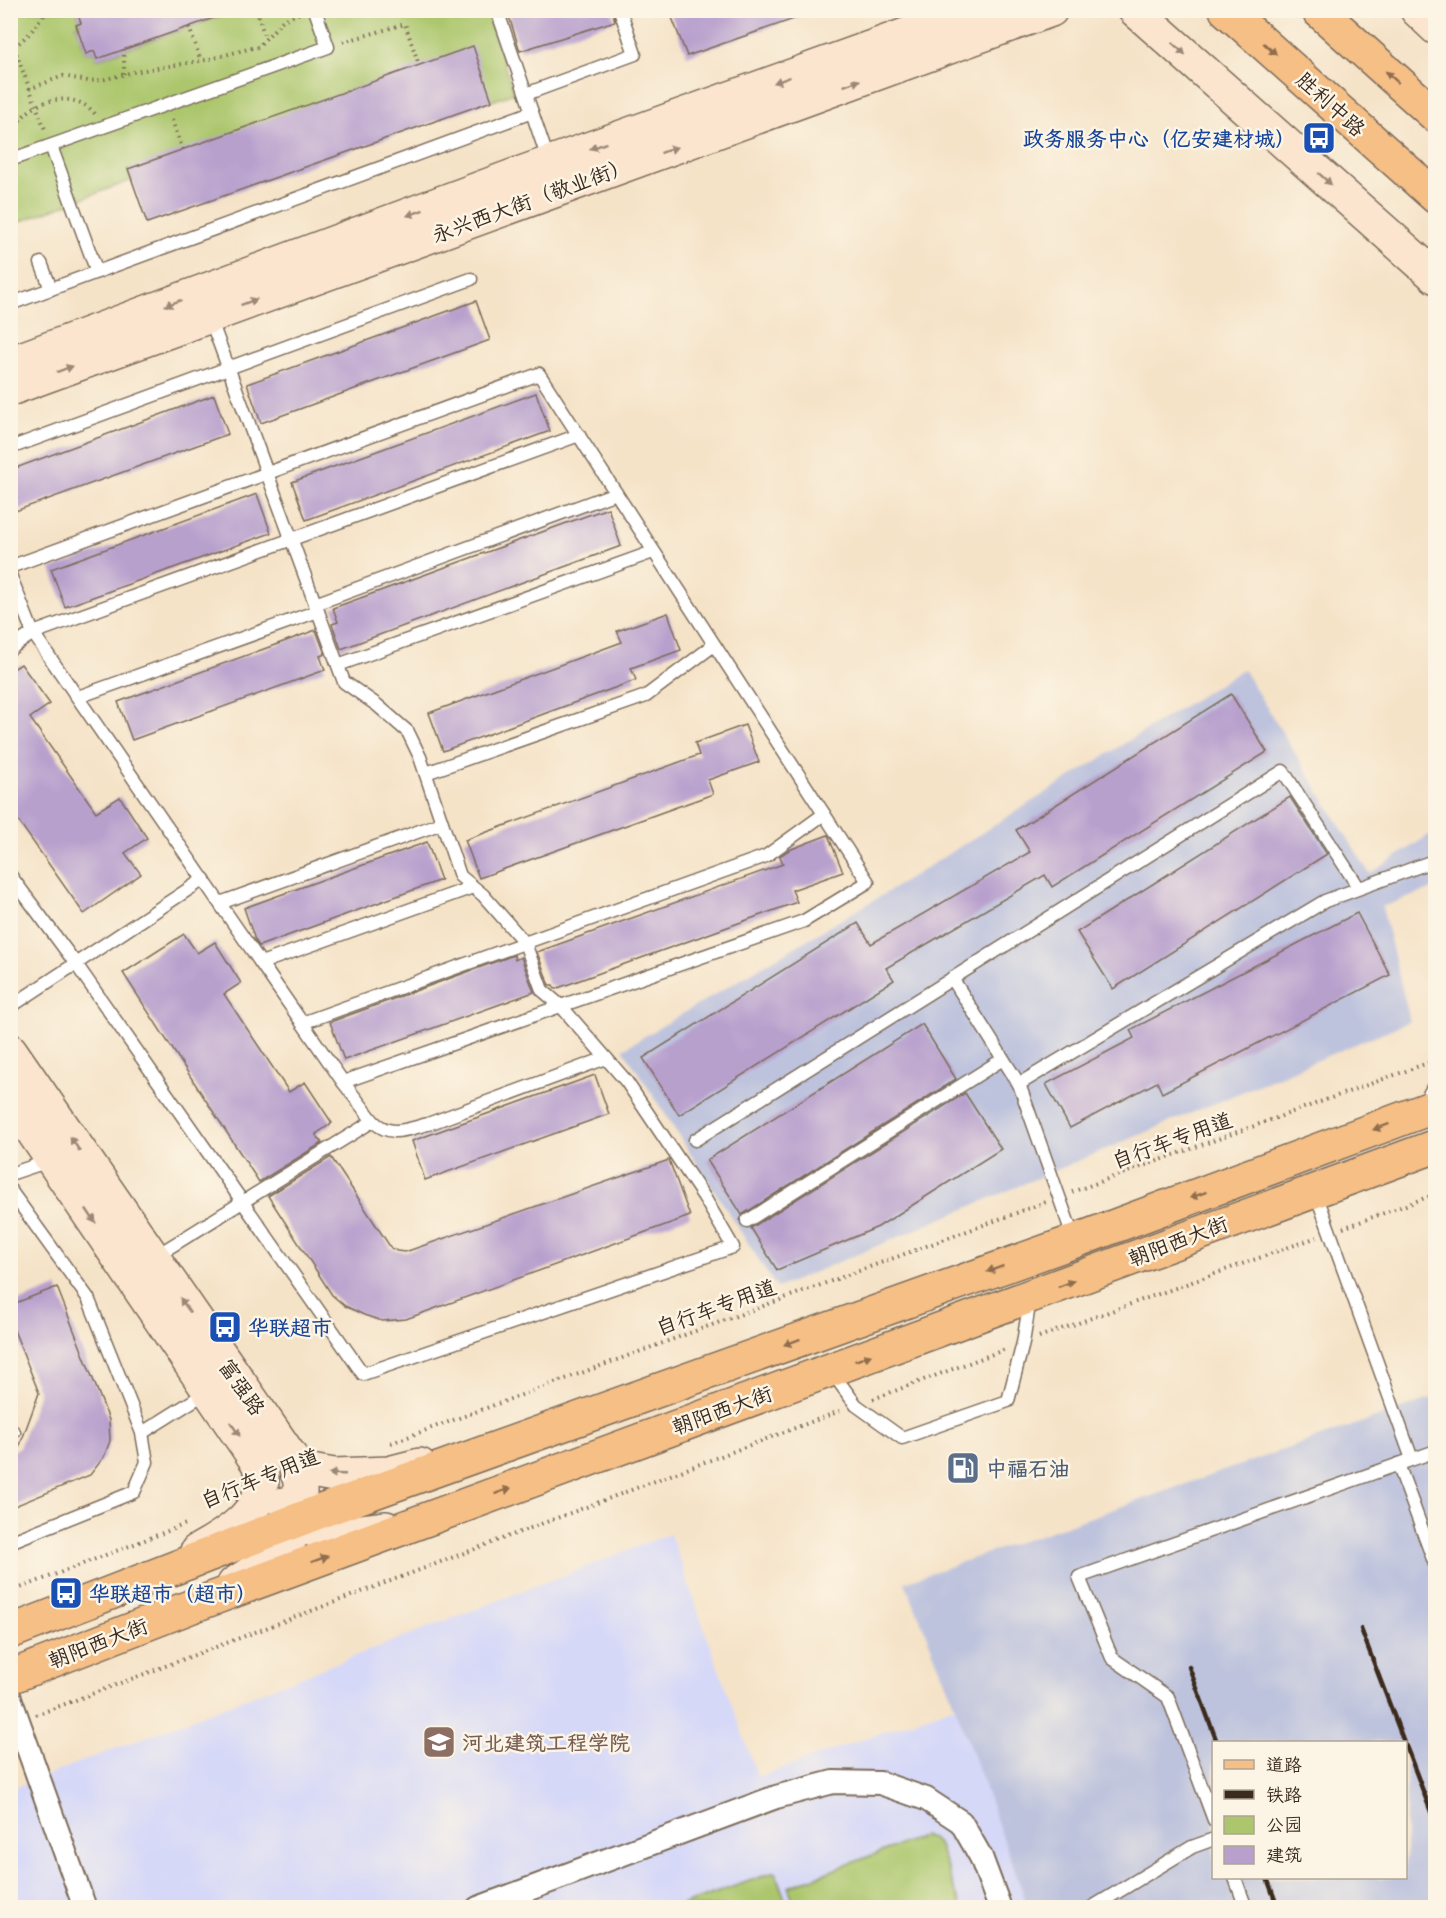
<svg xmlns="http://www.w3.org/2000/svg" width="1446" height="1918" viewBox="0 0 1446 1918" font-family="Delius,'LXGW WenKai TC',sans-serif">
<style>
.built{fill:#d6d8f8}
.industrial{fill:#bec3dd;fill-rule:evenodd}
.green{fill:#abc66c;stroke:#737845;stroke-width:1.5}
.building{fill:#b8a0cd}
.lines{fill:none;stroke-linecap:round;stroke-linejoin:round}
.lane-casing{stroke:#7c6b5a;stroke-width:15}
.street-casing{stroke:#7c6b5a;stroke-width:26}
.secondary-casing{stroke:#7c6b5a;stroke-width:36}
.primary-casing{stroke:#7c6b5a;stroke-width:36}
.highway-casing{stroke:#7c6b5a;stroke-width:36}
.path{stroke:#7c6b5a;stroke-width:4;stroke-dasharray:1.5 4.5;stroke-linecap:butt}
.lane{stroke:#fff;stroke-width:12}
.street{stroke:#fff;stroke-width:22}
.secondary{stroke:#fbe5cf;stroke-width:33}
.primary{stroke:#f5bf86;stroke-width:33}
.highway{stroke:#f5bf86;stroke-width:33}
.rail{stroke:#3b2a1e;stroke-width:4.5}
.oneway{fill:#9b8876}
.oneway2{fill:#8f6d4d}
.labels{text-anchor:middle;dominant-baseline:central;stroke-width:5;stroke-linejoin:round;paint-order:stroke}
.street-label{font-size:21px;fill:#3b2a1e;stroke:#fcf5e5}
.transit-label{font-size:21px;font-weight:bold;fill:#164399;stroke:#fcf5e5;text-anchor:start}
.service-label{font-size:21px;font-weight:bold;fill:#4e5e75;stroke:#fcf5e5;text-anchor:start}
.education-label{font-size:21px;font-weight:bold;fill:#785e54;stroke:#fcf5e5;text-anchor:start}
</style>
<rect width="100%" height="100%" fill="#fcf5e5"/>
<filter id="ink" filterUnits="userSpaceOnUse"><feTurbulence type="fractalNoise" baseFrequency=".0167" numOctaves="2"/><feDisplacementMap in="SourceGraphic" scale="12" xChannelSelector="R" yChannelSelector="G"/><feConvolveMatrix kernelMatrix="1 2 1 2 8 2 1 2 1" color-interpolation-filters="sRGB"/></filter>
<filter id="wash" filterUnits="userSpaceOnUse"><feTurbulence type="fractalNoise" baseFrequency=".008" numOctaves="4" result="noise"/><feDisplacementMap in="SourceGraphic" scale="24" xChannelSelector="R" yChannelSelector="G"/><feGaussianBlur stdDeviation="1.35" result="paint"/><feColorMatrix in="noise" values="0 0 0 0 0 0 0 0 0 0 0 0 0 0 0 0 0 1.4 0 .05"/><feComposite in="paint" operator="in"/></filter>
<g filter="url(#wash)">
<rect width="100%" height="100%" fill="#f5e3c8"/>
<!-- built -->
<polygon class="built" points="670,1534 758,1777 955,1706 1030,1907 11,1908 11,1789"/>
<!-- industrial -->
<g class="industrial">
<polygon points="1243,669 1370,874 1435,831 1435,888 1382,907 1410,1021 777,1288 623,1049 891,890"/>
<path d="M1435,1397V1907H1028L955,1706L905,1582ZM1214,1742H1406V1878H1214Z"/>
</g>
<!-- green -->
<g class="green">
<polygon points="10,11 82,11 77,12 81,23 76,25 86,53 94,51 97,59 221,16 219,11 486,11 514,93 492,101 128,169 132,180 11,225"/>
<polygon points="923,1836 932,1838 939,1846 961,1907 796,1907 788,1887"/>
<polygon points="775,1872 788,1907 676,1907"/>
</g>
<g id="blocks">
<!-- building -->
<g class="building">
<polygon points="76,10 228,10 228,13 97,59 94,51 86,54 76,25 81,23"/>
<polygon points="507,10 612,10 615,21 520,51"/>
<polygon points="669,10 811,10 811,13 687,56"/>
<polygon points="473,46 492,101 147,223 128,169"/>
<polygon points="476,301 490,340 261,423 247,384"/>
<polygon points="536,393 550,431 306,520 292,482"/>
<polygon points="214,395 228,434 10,513 10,470"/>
<polygon points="257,494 271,533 65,607 51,569"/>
<polygon points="608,508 621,546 341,649 332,624 338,622 333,608"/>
<polygon points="668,613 681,650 631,668 636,680 443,751 429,713 622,642 617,631"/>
<polygon points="316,630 325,654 320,656 325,670 132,740 118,702"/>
<polygon points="21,664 50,704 30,718 96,812 120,797 147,838 125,853 141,874 84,914 10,809 10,671"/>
<polygon points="1231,694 1267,752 1052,887 1045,875 886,968 894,980 679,1115 643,1058 858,923 871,944 1030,852 1016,830"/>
<polygon points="745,725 759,762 708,780 713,794 479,878 465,840 699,755 695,743"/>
<polygon points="1290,797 1327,854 1113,989 1077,932"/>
<polygon points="828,835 843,872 792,890 797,902 555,989 553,985 549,985 537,952 783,864 780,856 789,850"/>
<polygon points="427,842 441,880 259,946 255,940 244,908"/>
<polygon points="1357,913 1390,975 1162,1093 1157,1082 1070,1128 1046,1084 1134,1038 1130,1030"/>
<polygon points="184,934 197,953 215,942 241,983 224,994 289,1092 305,1082 332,1123 316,1134 322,1143 259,1182 123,973"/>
<polygon points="514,955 515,960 521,957 534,992 344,1060 330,1022"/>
<polygon points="922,1024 956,1079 742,1215 707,1160"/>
<polygon points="595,1075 609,1114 425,1180 412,1141"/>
<polygon points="965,1093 1001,1149 878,1227 777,1270 751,1228"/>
<polygon points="331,1157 391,1248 397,1251 405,1252 669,1160 690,1216 406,1319 382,1321 364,1315 345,1306 332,1295 268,1196"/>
<polygon points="57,1287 109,1420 110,1441 104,1457 90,1475 10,1508 10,1452 19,1448 39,1393 10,1320 10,1305"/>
</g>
</g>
</g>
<g filter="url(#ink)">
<use href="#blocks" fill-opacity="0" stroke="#7c6b5a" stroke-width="1.5"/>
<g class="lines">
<!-- lane casing -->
<g class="lane-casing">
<g id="lane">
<polyline points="497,10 549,162"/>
<polyline points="526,94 635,54 620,10"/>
<polyline points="51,146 97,272"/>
<polyline points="10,160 328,47 315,10"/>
<polyline points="41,263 51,289"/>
<polyline points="10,304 532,112"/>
<polyline points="10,448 471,279"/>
<polyline points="10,567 539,374 868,882 804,921 343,1082 33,633 10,575"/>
<polyline points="315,604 616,493"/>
<polyline points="10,649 33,633 579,435"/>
<polyline points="338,665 653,552"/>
<polyline points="78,697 318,611"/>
<polyline points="426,773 646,696 714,645"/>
<polyline points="10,875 76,964 363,1374 733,1247 704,1197 626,1081 561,1006 542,990 525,943 483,895 460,876 420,757 408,732 377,705 344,682 210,318"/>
<polyline points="220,903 442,823"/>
<polyline points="261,963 473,887"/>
<polyline points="952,978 1019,1084 1074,1239"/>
<polyline points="10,1007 204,879"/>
<polyline points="302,1023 766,856 824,814"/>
<polyline points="1019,1084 1325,901 1436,860"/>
<polyline points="1423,1105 1436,1082"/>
<path d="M373,1121C390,1138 407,1129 428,1124L606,1058"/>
<polyline points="695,1140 1283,771 1359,888"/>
<polyline points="10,1174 52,1160"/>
<polyline points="10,1190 88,1298 142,1433 147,1462 134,1492 10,1542"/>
<polyline points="1315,1191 1412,1459"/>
<polyline points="747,1221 1003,1059"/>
<polyline points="154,1257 373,1121 343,1082"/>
<polyline points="831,1371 856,1405 902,1438 1008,1401 1023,1343 1030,1299"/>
<polyline points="142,1433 207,1392"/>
<polyline points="10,1434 14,1432"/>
<polyline points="1398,1464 1436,1567"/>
<polyline points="1214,1820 1168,1697 1112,1658 1079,1577 1436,1451"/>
<polyline points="1235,1878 1246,1908"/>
<polyline points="1091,1908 1192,1847 1214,1839"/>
</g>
</g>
<!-- street casing -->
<g class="street-casing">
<g id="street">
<polyline points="10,1698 85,1908"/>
<polyline points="478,1908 776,1797 833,1782 880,1783 926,1799 961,1822 981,1857 1000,1908"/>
</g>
</g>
<!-- secondary casing -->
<g class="secondary-casing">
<g id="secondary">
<polyline points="1135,10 1436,277"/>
<polyline points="1417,10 1436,28"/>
<polyline points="10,363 510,177 975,10"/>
<polyline points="10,389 1051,10"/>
<polyline points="10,1050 293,1460 305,1470 334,1475 389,1473 420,1465"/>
<path d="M10,1098L251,1453C255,1459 262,1468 262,1475C264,1513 226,1535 197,1551"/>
<path d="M284,1504C290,1511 296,1519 303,1525C318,1539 366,1530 386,1528"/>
<polyline points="234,1584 269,1561 292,1536 300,1499 300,1481 293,1460"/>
</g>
</g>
<!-- primary casing -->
<g class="primary-casing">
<g id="primary">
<polyline points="10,1632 321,1511 1075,1241 1436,1106"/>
<polyline points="10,1677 195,1605 1436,1146"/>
</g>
</g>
<!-- highway casing -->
<g class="highway-casing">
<g id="highway">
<polyline points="1226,10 1436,197"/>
<polyline points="1318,10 1436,116"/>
</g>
</g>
<!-- path -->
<g class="path">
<polyline points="257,10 265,39"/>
<polyline points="189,27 201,61"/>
<polyline points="10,37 46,132"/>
<polyline points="343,42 405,24 419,65"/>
<polyline points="124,49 124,74"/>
<polyline points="10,51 30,33 48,10"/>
<polyline points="29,89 63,76 88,81 102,80 133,72 206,60 252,48 258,47 283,20 300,13"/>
<polyline points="172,120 183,150"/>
<path d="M13,143C12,104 71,84 95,114"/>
<polyline points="1072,1192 1436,1060"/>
<polyline points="1343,1228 1436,1194"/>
<polyline points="1039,1337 1317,1237"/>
<polyline points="873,1399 1006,1349"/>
<polyline points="391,1443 1046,1202"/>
<polyline points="10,1592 186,1524"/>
<polyline points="36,1715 840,1411"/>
</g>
<!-- lane -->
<use href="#lane" class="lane"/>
<!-- street -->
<use href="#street" class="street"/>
<!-- secondary -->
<use href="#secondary" class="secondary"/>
<!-- primary -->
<use href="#primary" class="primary"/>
<!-- highway -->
<use href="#highway" class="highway"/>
<!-- rail -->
<g class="rail">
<polyline points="1361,1629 1404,1742"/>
<polyline points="1189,1667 1217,1742"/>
<polyline points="1406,1746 1436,1825"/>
<polyline points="1267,1878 1278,1908"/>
</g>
</g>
<!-- one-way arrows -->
<defs><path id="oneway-solid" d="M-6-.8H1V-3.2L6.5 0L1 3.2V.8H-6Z" transform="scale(1.5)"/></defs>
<g class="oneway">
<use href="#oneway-solid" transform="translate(1179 49) rotate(42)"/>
<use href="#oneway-solid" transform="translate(782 80) rotate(160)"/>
<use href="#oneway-solid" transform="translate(852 83) rotate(-20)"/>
<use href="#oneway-solid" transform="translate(598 146) rotate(160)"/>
<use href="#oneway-solid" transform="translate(669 150) rotate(-20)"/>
<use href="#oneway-solid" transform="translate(1325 179) rotate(42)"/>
<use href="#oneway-solid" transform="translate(415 213) rotate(160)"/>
<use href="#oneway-solid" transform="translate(249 302) rotate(-20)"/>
<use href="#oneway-solid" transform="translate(173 303) rotate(160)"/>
<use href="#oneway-solid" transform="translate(65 369) rotate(-20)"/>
<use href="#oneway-solid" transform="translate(75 1144) rotate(-124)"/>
<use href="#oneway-solid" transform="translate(91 1216) rotate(56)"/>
<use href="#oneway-solid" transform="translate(185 1305) rotate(-125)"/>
<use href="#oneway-solid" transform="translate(235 1429) rotate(56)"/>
<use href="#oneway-solid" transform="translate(337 1474) rotate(-178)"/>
</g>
<g class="oneway2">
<use href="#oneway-solid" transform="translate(1270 49) rotate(42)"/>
<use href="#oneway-solid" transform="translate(1392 77) rotate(-138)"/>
<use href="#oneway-solid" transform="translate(1381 1127) rotate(160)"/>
<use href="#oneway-solid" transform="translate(1198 1195) rotate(160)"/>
<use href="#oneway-solid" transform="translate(995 1269) rotate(160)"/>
<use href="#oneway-solid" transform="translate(1066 1284) rotate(-21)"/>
<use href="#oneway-solid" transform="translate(792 1342) rotate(160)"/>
<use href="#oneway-solid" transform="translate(863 1358) rotate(-20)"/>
<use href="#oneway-solid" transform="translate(503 1491) rotate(-20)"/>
<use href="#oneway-solid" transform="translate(320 1559) rotate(-20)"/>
</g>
</g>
<!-- icons -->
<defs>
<g id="bus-square" transform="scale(1.725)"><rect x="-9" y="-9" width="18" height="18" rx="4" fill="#1a4fb4" stroke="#fcf5e5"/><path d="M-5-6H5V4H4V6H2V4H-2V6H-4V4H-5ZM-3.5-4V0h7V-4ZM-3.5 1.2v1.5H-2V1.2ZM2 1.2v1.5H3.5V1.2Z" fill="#fff"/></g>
<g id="fuel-square" transform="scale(1.725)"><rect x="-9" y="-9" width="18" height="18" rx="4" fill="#5c6f8a" stroke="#fcf5e5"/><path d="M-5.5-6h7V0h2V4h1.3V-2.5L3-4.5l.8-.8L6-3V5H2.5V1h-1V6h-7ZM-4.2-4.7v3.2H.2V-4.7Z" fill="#fff"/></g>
<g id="university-square" transform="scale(1.725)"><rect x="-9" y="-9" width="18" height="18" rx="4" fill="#8d6e63" stroke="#fcf5e5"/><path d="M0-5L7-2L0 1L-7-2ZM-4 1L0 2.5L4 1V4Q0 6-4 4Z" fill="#fff"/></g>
</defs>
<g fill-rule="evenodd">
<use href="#bus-square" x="1319" y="138"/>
<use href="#bus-square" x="225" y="1327"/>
<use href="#fuel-square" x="963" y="1468"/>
<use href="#bus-square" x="66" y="1593"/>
<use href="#university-square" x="439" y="1742"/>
</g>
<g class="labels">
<!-- street labels -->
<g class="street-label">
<text transform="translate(1331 104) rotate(42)">胜利中路</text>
<text transform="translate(531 200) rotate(-20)">永兴西大街（敬业街）</text>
<text transform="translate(1172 1140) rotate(-20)">自行车专用道</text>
<text transform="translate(1178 1241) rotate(-21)">朝阳西大街</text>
<text transform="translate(716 1307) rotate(-20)">自行车专用道</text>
<text transform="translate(242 1387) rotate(55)">富强路</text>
<text transform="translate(722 1410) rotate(-20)">朝阳西大街</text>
<text transform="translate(260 1478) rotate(-22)">自行车专用道</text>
<text transform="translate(98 1643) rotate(-21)">朝阳西大街</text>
</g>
<!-- transit labels -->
<g class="transit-label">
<text x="1296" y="138" text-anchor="end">政务服务中心（亿安建材城）</text>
<text x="248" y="1327">华联超市</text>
<text x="89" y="1593">华联超市（超市）</text>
</g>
<!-- service labels -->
<g class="service-label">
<text x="986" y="1468">中福石油</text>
</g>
<!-- education labels -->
<g class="education-label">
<text x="462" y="1742">河北建筑工程学院</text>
</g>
</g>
<!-- margin -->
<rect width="1446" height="1918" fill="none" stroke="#fcf5e5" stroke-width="36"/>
<!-- legend -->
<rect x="1212" y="1741" width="195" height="138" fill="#fcf5e5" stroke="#afa495" stroke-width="1.5"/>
<rect x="1224" y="1760" width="30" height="9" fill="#f5bf86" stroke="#afa495" stroke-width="1.5"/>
<text x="1266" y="1771" font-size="18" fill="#3b2a1e">道路</text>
<rect x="1224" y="1790" width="30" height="9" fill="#3b2a1e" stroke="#afa495" stroke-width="1.5"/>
<text x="1266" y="1801" font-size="18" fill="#3b2a1e">铁路</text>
<rect x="1224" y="1816" width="30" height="18" fill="#abc66c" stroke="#afa495" stroke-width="1.5"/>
<text x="1266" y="1831" font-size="18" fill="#3b2a1e">公园</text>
<rect x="1224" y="1846" width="30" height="18" fill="#b8a0cd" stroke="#afa495" stroke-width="1.5"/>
<text x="1266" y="1861" font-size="18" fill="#3b2a1e">建筑</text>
</svg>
